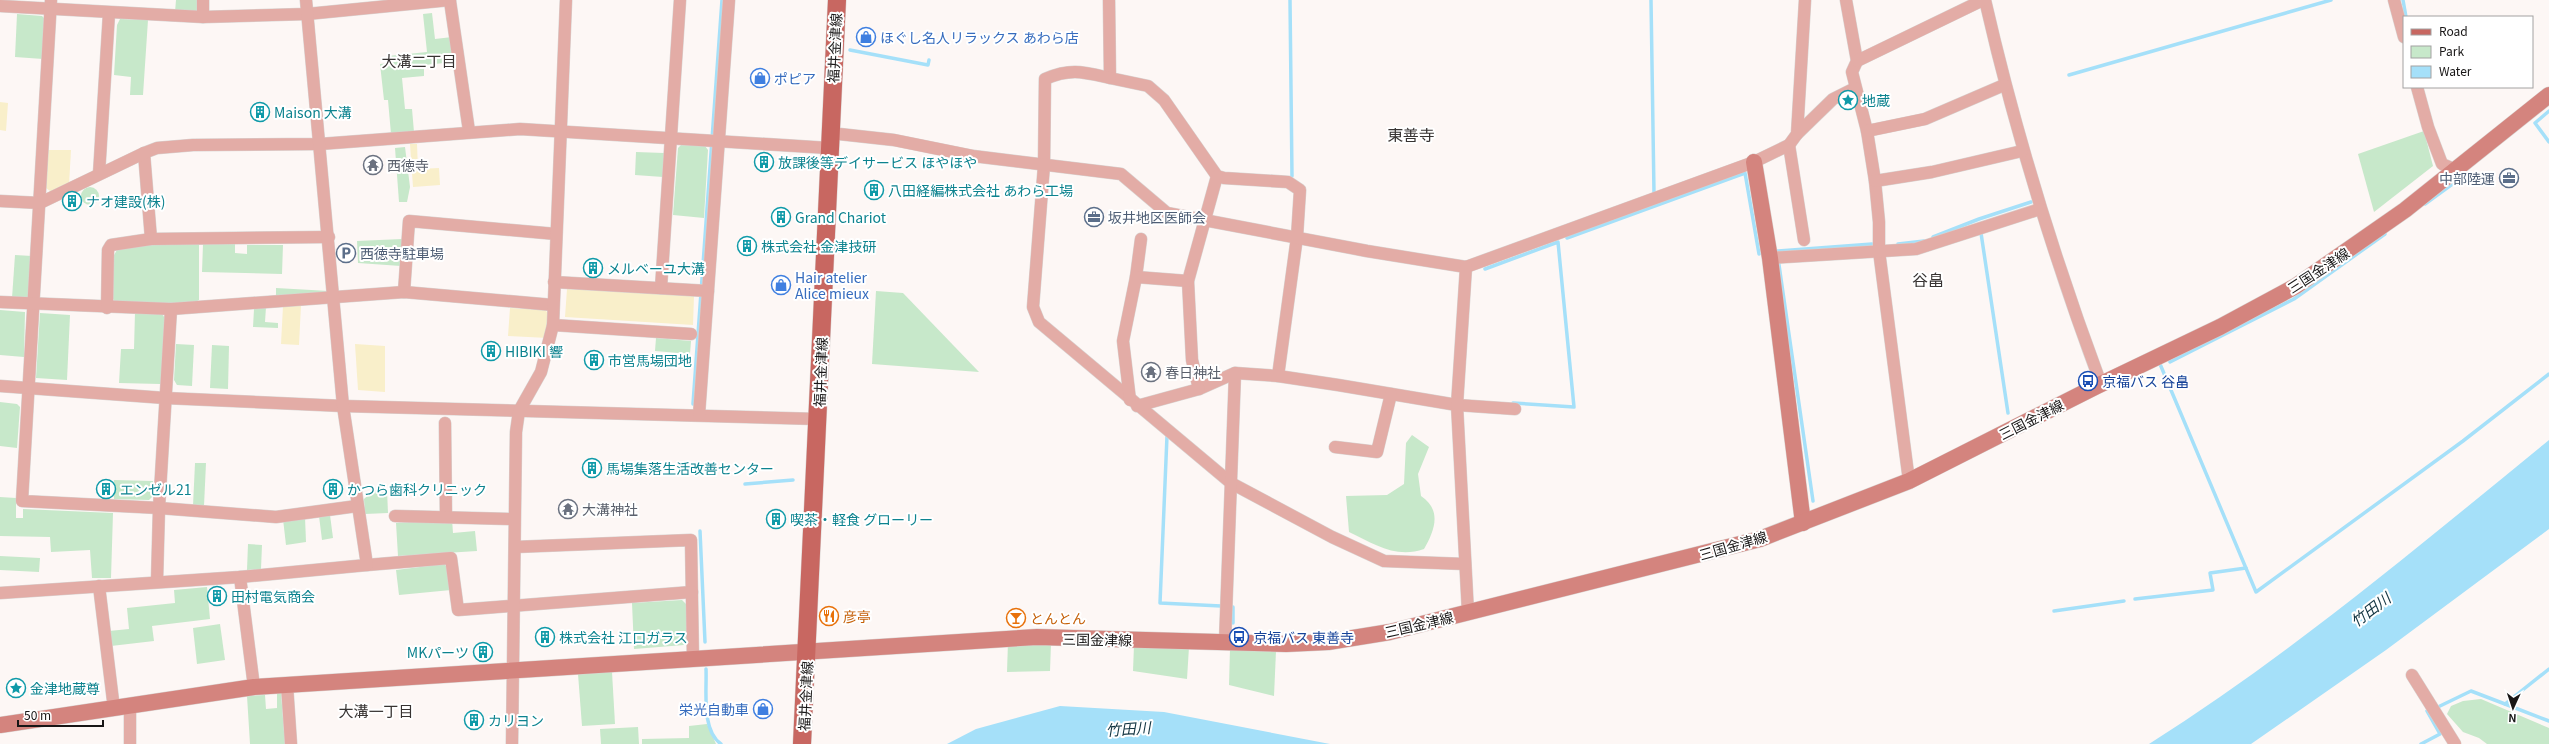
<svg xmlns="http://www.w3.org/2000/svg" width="2549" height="744" viewBox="0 0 2549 744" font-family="Georgia,'Noto Sans JP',serif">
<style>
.green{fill:#c7e8ca}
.sand{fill:#f9efca}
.water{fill:#a5e0f9}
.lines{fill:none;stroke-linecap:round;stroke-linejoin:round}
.stream{stroke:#a5e0f9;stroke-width:3.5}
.street-casing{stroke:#d8d3d1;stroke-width:13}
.secondary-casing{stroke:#d8d3d1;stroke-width:17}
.primary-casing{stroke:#d8d3d1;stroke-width:19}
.street{stroke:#e3aca6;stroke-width:12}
.secondary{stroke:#d4847e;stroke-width:16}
.primary{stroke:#c86761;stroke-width:18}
.labels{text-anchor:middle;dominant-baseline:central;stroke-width:4;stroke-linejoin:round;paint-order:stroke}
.shop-label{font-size:14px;fill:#366cbe;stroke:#fff;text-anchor:start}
.street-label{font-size:14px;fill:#181616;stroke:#fff}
.culture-label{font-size:14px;fill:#0d838f;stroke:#fff;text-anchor:start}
.worship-label{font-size:14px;fill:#5b616d;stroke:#fff;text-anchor:start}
.service-label{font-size:14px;fill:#4e5e75;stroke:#fff;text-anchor:start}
.transit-label{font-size:14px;fill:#164399;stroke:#fff;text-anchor:start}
.food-label{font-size:14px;fill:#c56008;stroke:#fff;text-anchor:start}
.neighbourhood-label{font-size:15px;fill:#373332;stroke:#fff}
.water-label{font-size:15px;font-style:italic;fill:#113441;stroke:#fff}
.quarter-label{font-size:16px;fill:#373332;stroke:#fff}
</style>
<rect width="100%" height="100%" fill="#fdf7f5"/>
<!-- green -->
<g class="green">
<polygon points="176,0 201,0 200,7 195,13 175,12"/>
<polygon points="432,13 435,39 452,37 455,62 424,65 424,76 402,78 405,109 412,109 414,132 391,134 388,100 384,100 380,64 389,63 388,56 427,52 423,14"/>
<polygon points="17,14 42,16 45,19 43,59 15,57"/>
<polygon points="120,19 148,20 143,95 130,95 131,77 114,75 117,25"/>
<polygon points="2424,131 2433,166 2374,212 2358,154"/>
<polygon points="681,145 705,146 708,150 704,218 673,215 678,148"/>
<polygon points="405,147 410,187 407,202 399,202 395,148"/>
<polygon points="636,152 664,153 663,177 635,175"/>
<circle cx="90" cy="196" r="9"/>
<polygon points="402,239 401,266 358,263 357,241"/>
<polygon points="152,243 199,243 199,300 191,305 118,305 113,299 114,255 117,250"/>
<polygon points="203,244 235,244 235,253 247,254 247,245 283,245 282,274 202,272"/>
<polygon points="15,255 32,256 30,299 12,298"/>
<polygon points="276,288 329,291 328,293 276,297"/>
<polygon points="876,291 903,293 979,372 872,364"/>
<polygon points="266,307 265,322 278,323 278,328 253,327 254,309"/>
<polygon points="0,310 25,312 24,357 0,355"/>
<polygon points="135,312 161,313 165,318 163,382 160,384 119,383 121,349 134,349"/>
<polygon points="40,313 70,315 67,380 36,378"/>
<polygon points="656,338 691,341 690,354 655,351"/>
<polygon points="176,344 194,345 192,386 177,385 174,380"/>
<polygon points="212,345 229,346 228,389 210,388"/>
<polygon points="0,402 17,404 20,407 17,448 0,446"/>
<path d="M1412,435L1429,447L1418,474L1421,496C1442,510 1435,530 1424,549C1396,559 1374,544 1349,532L1346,496L1387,495L1404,484L1406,443Z"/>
<polygon points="195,463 206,463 204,506 193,506"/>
<polygon points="114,480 153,481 152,497 149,500 114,499"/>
<polygon points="374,490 387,490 388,513 365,514 364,499"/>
<polygon points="0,497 16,498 16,518 23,518 23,509 113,513 111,578 92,578 90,550 51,552 50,537 0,536"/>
<polygon points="330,515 333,538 322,540 319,516"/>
<polygon points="305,517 306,542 286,545 283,519"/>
<polygon points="452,519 453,533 475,531 477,551 398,556 396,523"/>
<polygon points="248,544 262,545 261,569 247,570"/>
<polygon points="0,556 40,558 39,572 0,570"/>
<polygon points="444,564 448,568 451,590 399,595 396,570"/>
<polygon points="207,587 210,619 152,626 154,641 111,646 109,631 129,629 127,608 175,603 174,590"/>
<polygon points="682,600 687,605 688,641 684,645 634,649 632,603"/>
<polygon points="220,624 225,660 197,664 193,628"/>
<polygon points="1008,642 1051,643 1050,671 1007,672"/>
<polygon points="1134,645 1189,647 1187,679 1133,671"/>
<polygon points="1230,649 1276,651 1274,696 1229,685"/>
<polygon points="612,672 615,724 582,726 578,674"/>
<polygon points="277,693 281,693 285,744 250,744 247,696 265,695 266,709 277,708"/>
<polygon points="2481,699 2549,728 2549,744 2487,744 2479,738 2463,732 2447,714 2451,706 2463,701"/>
<polygon points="707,724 716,744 642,744 642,739 689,738 689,726"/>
<polygon points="638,727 639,744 601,744 600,729"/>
</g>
<!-- sand -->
<g class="sand">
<polygon points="0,102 8,103 6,131 0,130"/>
<polygon points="410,144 417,144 418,169 439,168 440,185 413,187"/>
<polygon points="48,150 71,150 69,185 53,193 46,188"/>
<polygon points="567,289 694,296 693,325 565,317"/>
<polygon points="301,305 299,345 281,344 283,306"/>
<polygon points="510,308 545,310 550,315 548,338 508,336"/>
<polygon points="355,344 385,346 385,392 358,390"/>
</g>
<!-- water -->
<g class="water">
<path d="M2549,440V529L2386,650L2251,744H2149C2291,654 2419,546 2549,440Z"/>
<polygon points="1060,706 1164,712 1330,744 947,744 976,729"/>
</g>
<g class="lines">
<!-- stream -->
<g class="stream">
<polyline points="1290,0 1292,176"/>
<polyline points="1651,0 1654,193"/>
<polyline points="2403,0 2406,17"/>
<polyline points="850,50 928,65 929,60"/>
<polyline points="2069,75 2331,0"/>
<polyline points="2549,111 2535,123 2549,142"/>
<polyline points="2425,204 2458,180"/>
<polyline points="1981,233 2008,413"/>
<polyline points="1933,237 1979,219 2031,202"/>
<polyline points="1567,238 1745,173 1759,254"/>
<polyline points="1898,244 1924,241"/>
<polyline points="1485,269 1558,242 1574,407 1513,403"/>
<polyline points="2170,362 2294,299 2385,234"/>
<polyline points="2160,364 2256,592 2463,441 2549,374"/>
<polyline points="693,404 722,0"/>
<polyline points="1167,436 1160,603 1221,606"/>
<polyline points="745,484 793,480"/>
<polyline points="1813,501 1777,251 1872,244"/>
<polyline points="700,531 705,642"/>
<polyline points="2135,599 2213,590 2210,573 2246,568"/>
<polyline points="2054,611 2124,601"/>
<polyline points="1233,623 1233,607"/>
<path d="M706,669C707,691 701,730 721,744"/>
<polyline points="2505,704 2549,721"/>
<polyline points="2440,706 2471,691 2505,704 2549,669"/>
<polyline points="2421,744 2440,734 2427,711"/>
</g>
<!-- street casing -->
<g class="street-casing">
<g id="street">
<polyline points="51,0 22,501 159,508 276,517 357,506"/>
<polyline points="1109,0 1110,78 1148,86 1164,100 1217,176 1224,178 1288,182 1300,190 1297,237 1278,376"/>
<polyline points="1846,0 1857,61 1852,72 1867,131 1875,181 1879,222 1879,251 1909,481"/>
<path d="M1985,0C2015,131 2054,258 2101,384"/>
<polyline points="2394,0 2404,37"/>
<polyline points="450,1 469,131"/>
<polyline points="0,6 203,17 307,14 450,0"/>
<polyline points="203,17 203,0"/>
<polyline points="1857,61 1983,0"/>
<path d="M1110,78C1083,72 1071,68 1045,79L1044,165L1033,307L1039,322L1231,483L1332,537L1384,561L1465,564"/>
<polyline points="2417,87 2428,127 2442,164 2456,170"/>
<polyline points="1867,131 1925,119 2004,85"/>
<polyline points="830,133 894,140 973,156 1121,174 1167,213 1367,251 1466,267 1754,162 1789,145 1797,134 1805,0"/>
<polyline points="1797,134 1833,99 1855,88"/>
<polyline points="1789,145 1804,240"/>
<polyline points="144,153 151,239"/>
<polyline points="99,174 109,13"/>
<polyline points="1217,176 1188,281 1192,360 1199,389 1235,373 1278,376 1338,385 1457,405 1515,409"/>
<polyline points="1875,181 1932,172 2022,151"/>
<polyline points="0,201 40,203 144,153 157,148 193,145 320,144 520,129 829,148"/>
<polyline points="1770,258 1916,249 2040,209"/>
<polyline points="1466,267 1457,405 1468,613"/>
<polyline points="1136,277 1141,239"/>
<polyline points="554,282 708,291"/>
<polyline points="661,288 680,0"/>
<polyline points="404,292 409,221 556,234"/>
<polyline points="0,302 171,309 404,292 553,305"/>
<polyline points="107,308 108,250 111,245 151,239 329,237"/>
<polyline points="553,325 691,334"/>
<polyline points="0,386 165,398 343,406 818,419"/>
<polyline points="1130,400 1123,341 1136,277 1188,281"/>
<polyline points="1137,406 1199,389"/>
<polyline points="699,415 729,0"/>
<polyline points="445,423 446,517"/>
<polyline points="1335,447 1377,452 1391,394"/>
<polyline points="395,516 514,519"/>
<polyline points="515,547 691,540 693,660"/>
<polyline points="367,565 451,558 458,610 692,592"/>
<polyline points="240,577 254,687"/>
<polyline points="157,581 159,508 171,309"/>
<polyline points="99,586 114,709"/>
<polyline points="0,593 240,577 367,565 343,406 306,0"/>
<polyline points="1225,642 1235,373"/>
<polyline points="2412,675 2455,744"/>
<polyline points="287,685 291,744"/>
<polyline points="130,707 130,744"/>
<polyline points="512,744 516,432 519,411 541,372 553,325 566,0"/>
</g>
</g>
<!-- secondary casing -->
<g class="secondary-casing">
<g id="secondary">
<polyline points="1754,162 1770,258 1803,523"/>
<polyline points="0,725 254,687 1037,637 1286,644 1328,642 1390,632 1760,539 1909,481 2097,386 2220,327 2296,286 2405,210 2549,95"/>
</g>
</g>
<!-- primary casing -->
<g class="primary-casing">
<polyline id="primary" points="802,744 837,0"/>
</g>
<!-- street -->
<use href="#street" class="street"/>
<!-- secondary -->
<use href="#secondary" class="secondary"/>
<!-- primary -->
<use href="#primary" class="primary"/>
</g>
<!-- icons -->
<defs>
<g id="shop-ring" transform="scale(1)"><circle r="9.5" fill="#fff" stroke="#3f7fe0" stroke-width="1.5"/><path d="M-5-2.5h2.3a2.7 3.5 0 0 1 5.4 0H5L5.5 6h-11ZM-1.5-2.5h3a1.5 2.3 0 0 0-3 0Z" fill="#3f7fe0"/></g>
<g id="sight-ring" transform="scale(1)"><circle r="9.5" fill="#fff" stroke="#0f9aa8" stroke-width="1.5"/><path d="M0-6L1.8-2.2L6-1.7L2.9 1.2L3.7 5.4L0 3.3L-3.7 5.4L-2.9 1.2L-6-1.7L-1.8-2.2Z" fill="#0f9aa8"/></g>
<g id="building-ring" transform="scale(1)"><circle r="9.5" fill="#fff" stroke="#0f9aa8" stroke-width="1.5"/><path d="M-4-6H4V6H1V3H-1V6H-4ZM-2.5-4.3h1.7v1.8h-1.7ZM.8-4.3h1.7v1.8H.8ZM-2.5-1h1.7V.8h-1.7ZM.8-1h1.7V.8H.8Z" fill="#0f9aa8"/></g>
<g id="temple-ring" transform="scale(1)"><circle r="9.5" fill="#fff" stroke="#6b7280" stroke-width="1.5"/><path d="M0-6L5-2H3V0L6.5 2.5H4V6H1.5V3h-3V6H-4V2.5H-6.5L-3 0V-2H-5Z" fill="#6b7280"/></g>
<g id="office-ring" transform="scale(1)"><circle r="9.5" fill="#fff" stroke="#5c6f8a" stroke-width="1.5"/><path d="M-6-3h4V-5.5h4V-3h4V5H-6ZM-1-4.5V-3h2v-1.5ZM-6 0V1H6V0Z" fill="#5c6f8a"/></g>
<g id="parking-ring" transform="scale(1)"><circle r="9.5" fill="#fff" stroke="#5c6f8a" stroke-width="1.5"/><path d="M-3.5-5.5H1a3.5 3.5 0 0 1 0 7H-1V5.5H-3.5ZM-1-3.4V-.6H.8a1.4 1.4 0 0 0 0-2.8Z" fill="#5c6f8a"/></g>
<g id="bus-ring" transform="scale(1)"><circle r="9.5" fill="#fff" stroke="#1a4fb4" stroke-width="1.5"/><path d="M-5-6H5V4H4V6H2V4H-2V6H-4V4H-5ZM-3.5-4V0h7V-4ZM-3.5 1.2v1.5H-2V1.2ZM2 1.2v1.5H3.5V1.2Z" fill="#1a4fb4"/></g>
<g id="restaurant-ring" transform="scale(1)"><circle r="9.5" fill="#fff" stroke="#e8710a" stroke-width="1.5"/><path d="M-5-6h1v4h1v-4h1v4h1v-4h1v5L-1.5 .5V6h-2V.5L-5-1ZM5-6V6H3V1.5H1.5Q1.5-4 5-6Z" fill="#e8710a"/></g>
<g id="bar-ring" transform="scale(1)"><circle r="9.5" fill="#fff" stroke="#e8710a" stroke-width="1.5"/><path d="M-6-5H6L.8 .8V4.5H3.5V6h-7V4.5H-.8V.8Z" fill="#e8710a"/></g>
</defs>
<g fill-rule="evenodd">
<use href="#shop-ring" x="866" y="37"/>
<use href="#shop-ring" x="760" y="78"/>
<use href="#sight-ring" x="1848" y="100"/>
<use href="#building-ring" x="260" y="112"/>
<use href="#building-ring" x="764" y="162"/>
<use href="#temple-ring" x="373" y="165"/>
<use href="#office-ring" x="2509" y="178"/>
<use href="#building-ring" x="874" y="190"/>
<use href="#building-ring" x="72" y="201"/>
<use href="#building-ring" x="781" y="217"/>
<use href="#office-ring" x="1094" y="217"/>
<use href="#building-ring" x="747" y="246"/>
<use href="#parking-ring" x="346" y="253"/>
<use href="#building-ring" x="593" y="268"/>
<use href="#shop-ring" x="781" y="285"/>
<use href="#building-ring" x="491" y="351"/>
<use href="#building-ring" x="594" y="360"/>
<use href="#temple-ring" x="1151" y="372"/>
<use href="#bus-ring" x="2088" y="381"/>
<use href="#building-ring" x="592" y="468"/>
<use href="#building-ring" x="106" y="489"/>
<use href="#building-ring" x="333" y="489"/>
<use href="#temple-ring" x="568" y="509"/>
<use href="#building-ring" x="776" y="519"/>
<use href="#building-ring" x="217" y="596"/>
<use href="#restaurant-ring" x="829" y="616"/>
<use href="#bar-ring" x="1016" y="618"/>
<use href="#building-ring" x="545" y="637"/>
<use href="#bus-ring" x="1239" y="637"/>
<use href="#building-ring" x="483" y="652"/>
<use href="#sight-ring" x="16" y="688"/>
<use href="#shop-ring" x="763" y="709"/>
<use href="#building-ring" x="474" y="720"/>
</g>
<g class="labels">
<!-- shop labels -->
<g class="shop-label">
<text x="880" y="37">ほぐし名人リラックス あわら店</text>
<text x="774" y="78">ポピア</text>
<text x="795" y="277">Hair atelier<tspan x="795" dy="16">Alice mieux</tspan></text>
<text x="749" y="709" text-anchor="end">栄光自動車</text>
</g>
<!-- street labels -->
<g class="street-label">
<text transform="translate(834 48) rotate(-87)">福井金津線</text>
<text transform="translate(2318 270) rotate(-33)">三国金津線</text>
<text transform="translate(820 372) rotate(-88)">福井金津線</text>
<text transform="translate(2031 419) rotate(-27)">三国金津線</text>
<text transform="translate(1733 545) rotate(-16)">三国金津線</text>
<text transform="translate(1419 624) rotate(-13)">三国金津線</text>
<text transform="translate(1097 639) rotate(1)">三国金津線</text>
<text transform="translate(805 696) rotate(-87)">福井金津線</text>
</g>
<!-- culture labels -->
<g class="culture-label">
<text x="1862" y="100">地蔵</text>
<text x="274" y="112">Maison 大溝</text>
<text x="778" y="162">放課後等デイサービス ほやほや</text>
<text x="888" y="190">八田経編株式会社 あわら工場</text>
<text x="86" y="201">ナオ建設(株)</text>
<text x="795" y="217">Grand Chariot</text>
<text x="761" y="246">株式会社 金津技研</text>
<text x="607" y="268">メルベーユ大溝</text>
<text x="505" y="351">HIBIKI 響</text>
<text x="608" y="360">市営馬場団地</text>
<text x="606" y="468">馬場集落生活改善センター</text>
<text x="120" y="489">エンゼル21</text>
<text x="347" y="489">かつら歯科クリニック</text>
<text x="790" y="519">喫茶・軽食 グローリー</text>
<text x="231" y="596">田村電気商会</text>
<text x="559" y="637">株式会社 江口ガラス</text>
<text x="469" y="652" text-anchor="end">MKパーツ</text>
<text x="30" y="688">金津地蔵尊</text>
<text x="488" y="720">カリヨン</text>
</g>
<!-- worship labels -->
<g class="worship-label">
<text x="387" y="165">西徳寺</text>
<text x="1165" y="372">春日神社</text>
<text x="582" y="509">大溝神社</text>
</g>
<!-- service labels -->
<g class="service-label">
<text x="2495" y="178" text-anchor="end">中部陸運</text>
<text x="1108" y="217">坂井地区医師会</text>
<text x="360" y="253">西徳寺駐車場</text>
</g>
<!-- transit labels -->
<g class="transit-label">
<text x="2102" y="381">京福バス 谷畠</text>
<text x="1253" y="637">京福バス 東善寺</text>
</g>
<!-- food labels -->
<g class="food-label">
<text x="843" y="616">彦亭</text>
<text x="1030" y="618">とんとん</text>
</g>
<!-- neighbourhood labels -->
<g class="neighbourhood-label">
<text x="419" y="60">大溝二丁目</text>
<text x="376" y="710">大溝一丁目</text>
</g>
<!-- water labels -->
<g class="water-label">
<text transform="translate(2370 609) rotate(-37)">竹田川</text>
<text transform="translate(1128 728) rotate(-4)">竹田川</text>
</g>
<!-- quarter labels -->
<g class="quarter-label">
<text x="1411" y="134">東善寺</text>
<text x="1928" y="279">谷畠</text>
</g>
</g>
<!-- legend -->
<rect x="2403" y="16" width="130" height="72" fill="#ffffff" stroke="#a3a2a2"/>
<rect x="2411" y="29" width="20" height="6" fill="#c86761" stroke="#a3a2a2"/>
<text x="2439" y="36" font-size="12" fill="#181616">Road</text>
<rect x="2411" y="46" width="20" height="12" fill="#c7e8ca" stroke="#a3a2a2"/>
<text x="2439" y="56" font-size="12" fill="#181616">Park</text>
<rect x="2411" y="66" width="20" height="12" fill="#a5e0f9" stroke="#a3a2a2"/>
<text x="2439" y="76" font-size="12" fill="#181616">Water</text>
<!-- north arrow -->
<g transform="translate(2513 708) rotate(183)" stroke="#ffffff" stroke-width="3" paint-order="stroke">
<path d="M0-3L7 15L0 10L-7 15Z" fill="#181616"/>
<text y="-6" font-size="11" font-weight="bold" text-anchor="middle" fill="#181616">N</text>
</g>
<!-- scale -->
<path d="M18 720v6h85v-6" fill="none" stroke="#181616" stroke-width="2"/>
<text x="24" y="720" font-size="12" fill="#181616" stroke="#ffffff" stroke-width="3" paint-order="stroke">50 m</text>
</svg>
